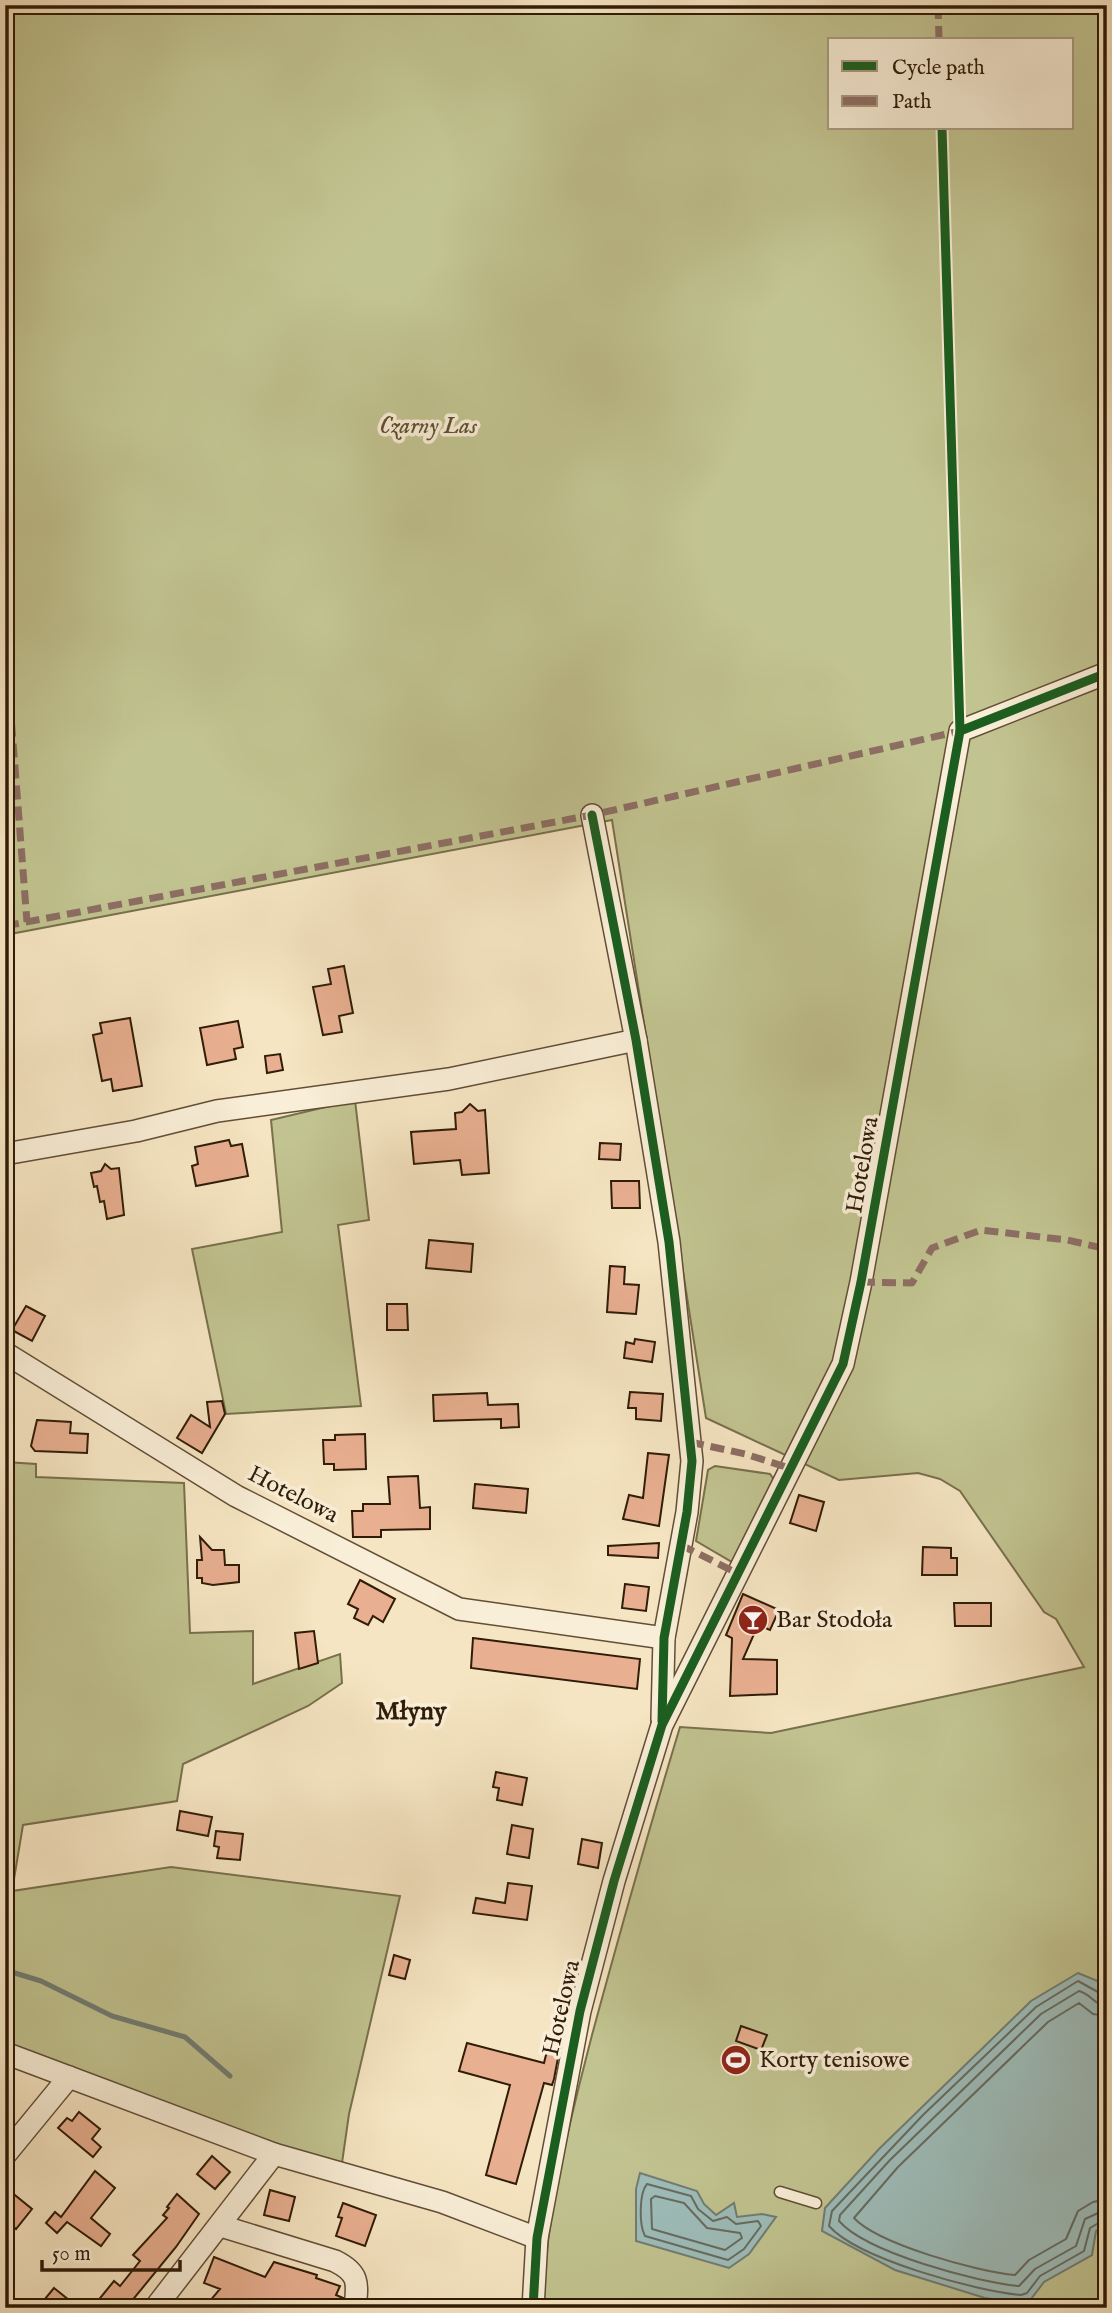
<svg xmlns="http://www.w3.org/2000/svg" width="1112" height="2313" viewBox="0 0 1112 2313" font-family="'IM FELL English',serif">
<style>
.green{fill:#c1c390;stroke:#78704c;stroke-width:2;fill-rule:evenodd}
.water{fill:#9ebdba;stroke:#727d73;stroke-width:2}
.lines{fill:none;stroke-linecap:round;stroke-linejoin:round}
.shore{stroke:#676c61;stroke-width:2}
.stream{stroke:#727d73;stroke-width:5}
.building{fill:#e8af90;stroke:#301c08;stroke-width:2}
.service-casing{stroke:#624e36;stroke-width:13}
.minor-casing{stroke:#624e36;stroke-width:24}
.service{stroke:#f9eed7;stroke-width:10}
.minor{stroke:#f9eed7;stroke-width:21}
.quiet{stroke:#8d6e63;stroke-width:7;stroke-dasharray:14 7;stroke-linecap:butt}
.cycleway-casing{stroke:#f9eed7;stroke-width:13}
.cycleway{stroke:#1b5e20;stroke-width:9}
.labels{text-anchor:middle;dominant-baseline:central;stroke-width:7;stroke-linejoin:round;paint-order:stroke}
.park-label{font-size:24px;font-style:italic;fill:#5c4e31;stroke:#f9eed7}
.street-label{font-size:24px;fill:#301c08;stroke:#f9eed7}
.poi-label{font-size:24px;fill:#301c08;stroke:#f9eed7;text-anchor:start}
.neighbourhood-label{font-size:26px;font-weight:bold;fill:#301c08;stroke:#f9eed7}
</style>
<rect width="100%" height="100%" fill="#f6e5c2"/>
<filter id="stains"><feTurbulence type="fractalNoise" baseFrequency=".00286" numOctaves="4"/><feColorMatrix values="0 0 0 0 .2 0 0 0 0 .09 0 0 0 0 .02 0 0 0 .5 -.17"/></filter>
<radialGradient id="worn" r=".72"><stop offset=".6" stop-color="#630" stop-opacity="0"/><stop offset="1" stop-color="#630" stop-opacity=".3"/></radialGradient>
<!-- green -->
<g class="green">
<path d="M5,5H1107V2308H543C545,2216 569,2124 592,2035C620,1932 649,1829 680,1727L771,1733L1084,1667L1056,1619L1044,1612L960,1491L940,1479L918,1473L839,1480L706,1418L612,820L5,935ZM830,40H1072V128H830Z"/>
<polygon points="355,1100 369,1220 338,1225 361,1406 226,1414 192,1249 282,1232 271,1120"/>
<polygon points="5,1462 36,1464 36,1477 184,1483 190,1633 253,1631 253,1684 340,1654 342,1683 308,1706 183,1764 177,1801 23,1825 12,1891 171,1867 400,1896 349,2114 342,2163 275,2144 5,2042"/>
<polygon points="715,1466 770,1474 774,1480 732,1562 696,1541 708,1470"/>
</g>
<!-- water -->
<g class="water">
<polygon points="1078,1973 1100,1982 1107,1996 1107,2224 1096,2231 1092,2255 1044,2282 1031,2299 1022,2303 985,2298 895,2270 822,2231 825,2208 879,2149 1031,2001"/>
<polygon points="640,2173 697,2191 704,2204 716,2215 734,2203 737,2217 762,2214 776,2217 749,2254 729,2268 636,2241 636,2189"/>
</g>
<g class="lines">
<!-- shore -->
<g class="shore">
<path d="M1107,1997L1078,1981L1036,2007L923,2115L832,2211L829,2226C858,2259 976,2291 1021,2295L1027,2293L1040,2276L1084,2251L1090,2228L1107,2218"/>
<path d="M1107,2006C1094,2005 1091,1994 1079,1991L1041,2014L890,2160L840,2215L839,2221C867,2253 977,2282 1019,2286L1035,2269L1076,2246L1085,2219L1107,2209"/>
<path d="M1107,2016L1093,2014L1079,2003L1048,2022L898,2167L854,2218C878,2244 978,2272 1015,2275L1029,2260L1066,2239L1078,2211L1093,2202L1107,2199"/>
<path d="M647,2184L691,2196L698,2209L713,2221L727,2217L736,2224L758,2221L761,2226L744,2249L728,2260L645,2236C639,2225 639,2193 647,2184Z"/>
<polygon points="655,2196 684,2203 707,2228 740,2233 742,2238 725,2250 652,2229 651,2199"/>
</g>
<!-- stream -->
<polyline class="stream" points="5,1970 41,1981 112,2016 185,2037 230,2076"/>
</g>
<!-- building -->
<g class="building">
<polygon points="344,966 353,1013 339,1016 342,1032 323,1035 313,987 331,984 328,969"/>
<polygon points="130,1018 142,1086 113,1091 111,1079 102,1081 93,1035 102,1033 100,1023"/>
<polygon points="238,1021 243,1047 234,1049 236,1059 207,1065 200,1028"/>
<polygon points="280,1054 283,1070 267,1073 265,1056"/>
<polygon points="470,1104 478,1111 485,1110 489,1173 462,1175 460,1160 414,1164 411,1132 456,1129 455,1113 462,1112"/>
<polygon points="229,1140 231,1146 242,1144 248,1176 196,1186 192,1166 198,1164 195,1147"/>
<polygon points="600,1143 621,1144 620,1160 599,1159"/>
<polygon points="105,1164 111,1169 119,1168 124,1215 107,1219 104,1201 100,1202 97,1186 94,1187 91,1173 101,1171"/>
<polygon points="611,1181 639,1181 640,1208 612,1208"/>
<polygon points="429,1240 473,1244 471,1272 426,1268"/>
<polygon points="610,1266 625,1267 624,1284 639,1285 636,1314 607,1312"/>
<polygon points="387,1304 407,1304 408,1330 387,1330"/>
<polygon points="26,1306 45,1316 32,1341 12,1330"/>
<polygon points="635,1339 655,1342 652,1362 624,1358 626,1342 634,1344"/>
<polygon points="630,1392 663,1394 661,1421 636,1419 636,1408 628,1408"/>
<polygon points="487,1393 488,1405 518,1404 519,1427 501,1428 501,1419 434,1421 433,1395"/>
<polygon points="222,1401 225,1414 202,1453 177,1438 191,1415 210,1427 207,1402"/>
<polygon points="37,1420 71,1422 70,1433 88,1434 87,1453 35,1451 31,1446"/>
<polygon points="365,1434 366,1469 334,1470 334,1464 324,1464 323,1440 335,1440 335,1435"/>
<polygon points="648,1453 669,1455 659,1526 623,1519 629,1495 643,1498"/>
<polygon points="418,1476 420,1508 430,1507 430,1529 381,1530 381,1537 353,1537 352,1511 363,1511 363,1504 390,1504 388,1477"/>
<polygon points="475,1484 528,1489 526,1513 473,1508"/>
<polygon points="799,1495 824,1502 816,1531 790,1523"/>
<polygon points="200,1537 212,1550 224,1550 225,1565 239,1565 239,1582 213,1585 202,1583 202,1578 197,1578 197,1560 202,1560"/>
<polygon points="659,1543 658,1558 608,1555 608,1546"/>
<polygon points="923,1547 951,1548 951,1558 957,1558 957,1575 922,1575"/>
<polygon points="360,1580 395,1599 383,1622 373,1616 368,1625 354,1618 358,1609 348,1604"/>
<polygon points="625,1584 649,1587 646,1611 622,1608"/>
<polygon points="743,1594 779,1610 770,1630 758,1625 743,1659 777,1660 777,1694 730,1696 732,1638 726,1635"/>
<polygon points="954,1603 991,1603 991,1626 955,1626"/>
<polygon points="314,1631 318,1663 299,1669 295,1633"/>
<polygon points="473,1638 640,1659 637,1689 471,1668"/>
<polygon points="496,1772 527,1778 522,1805 497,1800 499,1788 493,1787"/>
<polygon points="180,1811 212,1817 208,1836 177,1830"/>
<polygon points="512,1825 533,1829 529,1858 507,1854"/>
<polygon points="216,1831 243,1834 240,1860 217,1858 219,1847 214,1846"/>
<polygon points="582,1839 602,1843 598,1868 578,1864"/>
<polygon points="508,1883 532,1886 527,1920 473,1913 476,1898 505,1903"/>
<polygon points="394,1955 410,1960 405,1979 389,1975"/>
<polygon points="741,2026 767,2035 761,2050 736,2041"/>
<polygon points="551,2035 562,2037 554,2079 552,2085 544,2083 516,2184 486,2175 510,2085 459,2071 467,2043 544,2063"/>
<polygon points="79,2112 100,2129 92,2139 101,2147 93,2157 58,2128 67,2118 72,2121"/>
<polygon points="212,2156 230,2172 215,2189 197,2174"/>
<polygon points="95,2171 115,2188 91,2218 110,2234 101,2246 67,2222 57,2233 46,2223 55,2212 61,2217"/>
<polygon points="5,2187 32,2209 16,2229 5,2220"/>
<polygon points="270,2190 295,2197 289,2221 264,2215"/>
<polygon points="177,2194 199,2214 176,2247 126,2308 92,2308 114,2281 120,2286 140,2261 133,2255 167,2218 163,2215 169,2208 167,2207"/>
<polygon points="343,2203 376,2215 365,2246 336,2236 342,2218 338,2217"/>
<polygon points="214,2257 265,2277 274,2262 317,2275 316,2278 340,2286 336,2295 343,2298 342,2308 204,2308 220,2289 204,2283"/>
<polygon points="54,2288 79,2308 54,2308 44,2300"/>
</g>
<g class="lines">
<!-- service casing -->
<g class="service-casing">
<polyline id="service" points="780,2192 816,2203"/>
</g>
<!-- minor casing -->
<g class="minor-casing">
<g id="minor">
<polyline points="592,815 636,1040 669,1242 692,1461 687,1512 664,1638 662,1719"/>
<polyline points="5,1154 136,1131 217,1111 449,1079 636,1040"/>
<polyline points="5,1353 236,1496 459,1609 664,1638"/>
<polyline points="5,2053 274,2154 155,2308"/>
<polyline points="274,2154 442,2202 537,2238"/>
<polyline points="5,2155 69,2077"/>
<path d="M221,2226L335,2261C359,2273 358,2282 355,2308"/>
<polyline points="533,2308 537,2238 580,2011 614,1881 662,1725 843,1364 861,1282 960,731 1107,673"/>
</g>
</g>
<!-- service -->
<use href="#service" class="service"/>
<!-- minor -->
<use href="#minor" class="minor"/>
<!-- quiet -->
<g class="quiet">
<polyline points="938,5 939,40"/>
<polyline points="5,639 27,922"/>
<polyline points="5,926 592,815 960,731 960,726"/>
<polyline points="861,1282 912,1283 932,1248 981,1230 1067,1240 1107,1249"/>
<polyline points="690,1442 745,1454 789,1468"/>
<polyline points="681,1545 737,1573"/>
</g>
<!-- cycleway casing -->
<g class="cycleway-casing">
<g id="cycleway">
<polyline points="960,731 1107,673"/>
<polyline points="592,815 636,1040 669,1242 692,1461 687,1512 664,1638 662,1721"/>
<polyline points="533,2308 537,2238 580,2011 614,1881 662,1725 843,1364 861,1282 960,731 942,128"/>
</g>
</g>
<!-- cycleway -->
<use href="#cycleway" class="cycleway"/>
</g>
<!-- icons -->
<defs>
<g id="bar-disc" transform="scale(1.575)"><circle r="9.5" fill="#8f2418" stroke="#f9eed7"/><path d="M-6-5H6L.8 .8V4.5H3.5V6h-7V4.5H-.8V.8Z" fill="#fff"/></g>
<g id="stadium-disc" transform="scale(1.575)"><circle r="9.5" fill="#8f2418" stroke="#f9eed7"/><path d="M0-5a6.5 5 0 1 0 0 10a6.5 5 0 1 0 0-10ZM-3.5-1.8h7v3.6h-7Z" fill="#fff"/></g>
</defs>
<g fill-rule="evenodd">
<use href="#bar-disc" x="753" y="1620"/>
<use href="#stadium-disc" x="736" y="2060"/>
</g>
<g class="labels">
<!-- park labels -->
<g class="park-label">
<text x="428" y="426">Czarny Las</text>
</g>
<!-- street labels -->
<g class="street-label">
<text transform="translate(863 1165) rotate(-80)">Hotelowa</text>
<text transform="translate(293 1495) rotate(27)">Hotelowa</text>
<text transform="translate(562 2008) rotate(-77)">Hotelowa</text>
</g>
<!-- poi labels -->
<g class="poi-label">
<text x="776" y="1620">Bar Stodoła</text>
<text x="759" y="2060">Korty tenisowe</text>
</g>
<!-- neighbourhood labels -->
<g class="neighbourhood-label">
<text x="411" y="1711">Młyny</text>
</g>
</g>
<!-- margin -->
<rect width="1112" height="2313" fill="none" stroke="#f6e5c2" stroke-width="28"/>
<rect x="7" y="7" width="1098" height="2299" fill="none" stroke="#301c08" stroke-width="3.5"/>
<rect x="14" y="14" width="1084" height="2285" fill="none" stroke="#301c08" stroke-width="2"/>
<!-- legend -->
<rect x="828" y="38" width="245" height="91" fill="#f9eed7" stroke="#a99a84" stroke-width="2"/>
<rect x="842" y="61" width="35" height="10" fill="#1b5e20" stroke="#a99a84" stroke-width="2"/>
<text x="892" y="74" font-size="21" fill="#301c08">Cycle path</text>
<rect x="842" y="96" width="35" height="10" fill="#8d6e63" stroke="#a99a84" stroke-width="2"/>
<text x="892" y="108" font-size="21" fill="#301c08">Path</text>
<!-- scale -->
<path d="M42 2260v10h138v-10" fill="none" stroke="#301c08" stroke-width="3.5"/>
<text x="52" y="2260" font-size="21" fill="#301c08" stroke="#f9eed7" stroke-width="5" paint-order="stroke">50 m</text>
<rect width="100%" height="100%" filter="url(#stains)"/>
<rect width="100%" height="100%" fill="url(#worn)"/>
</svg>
